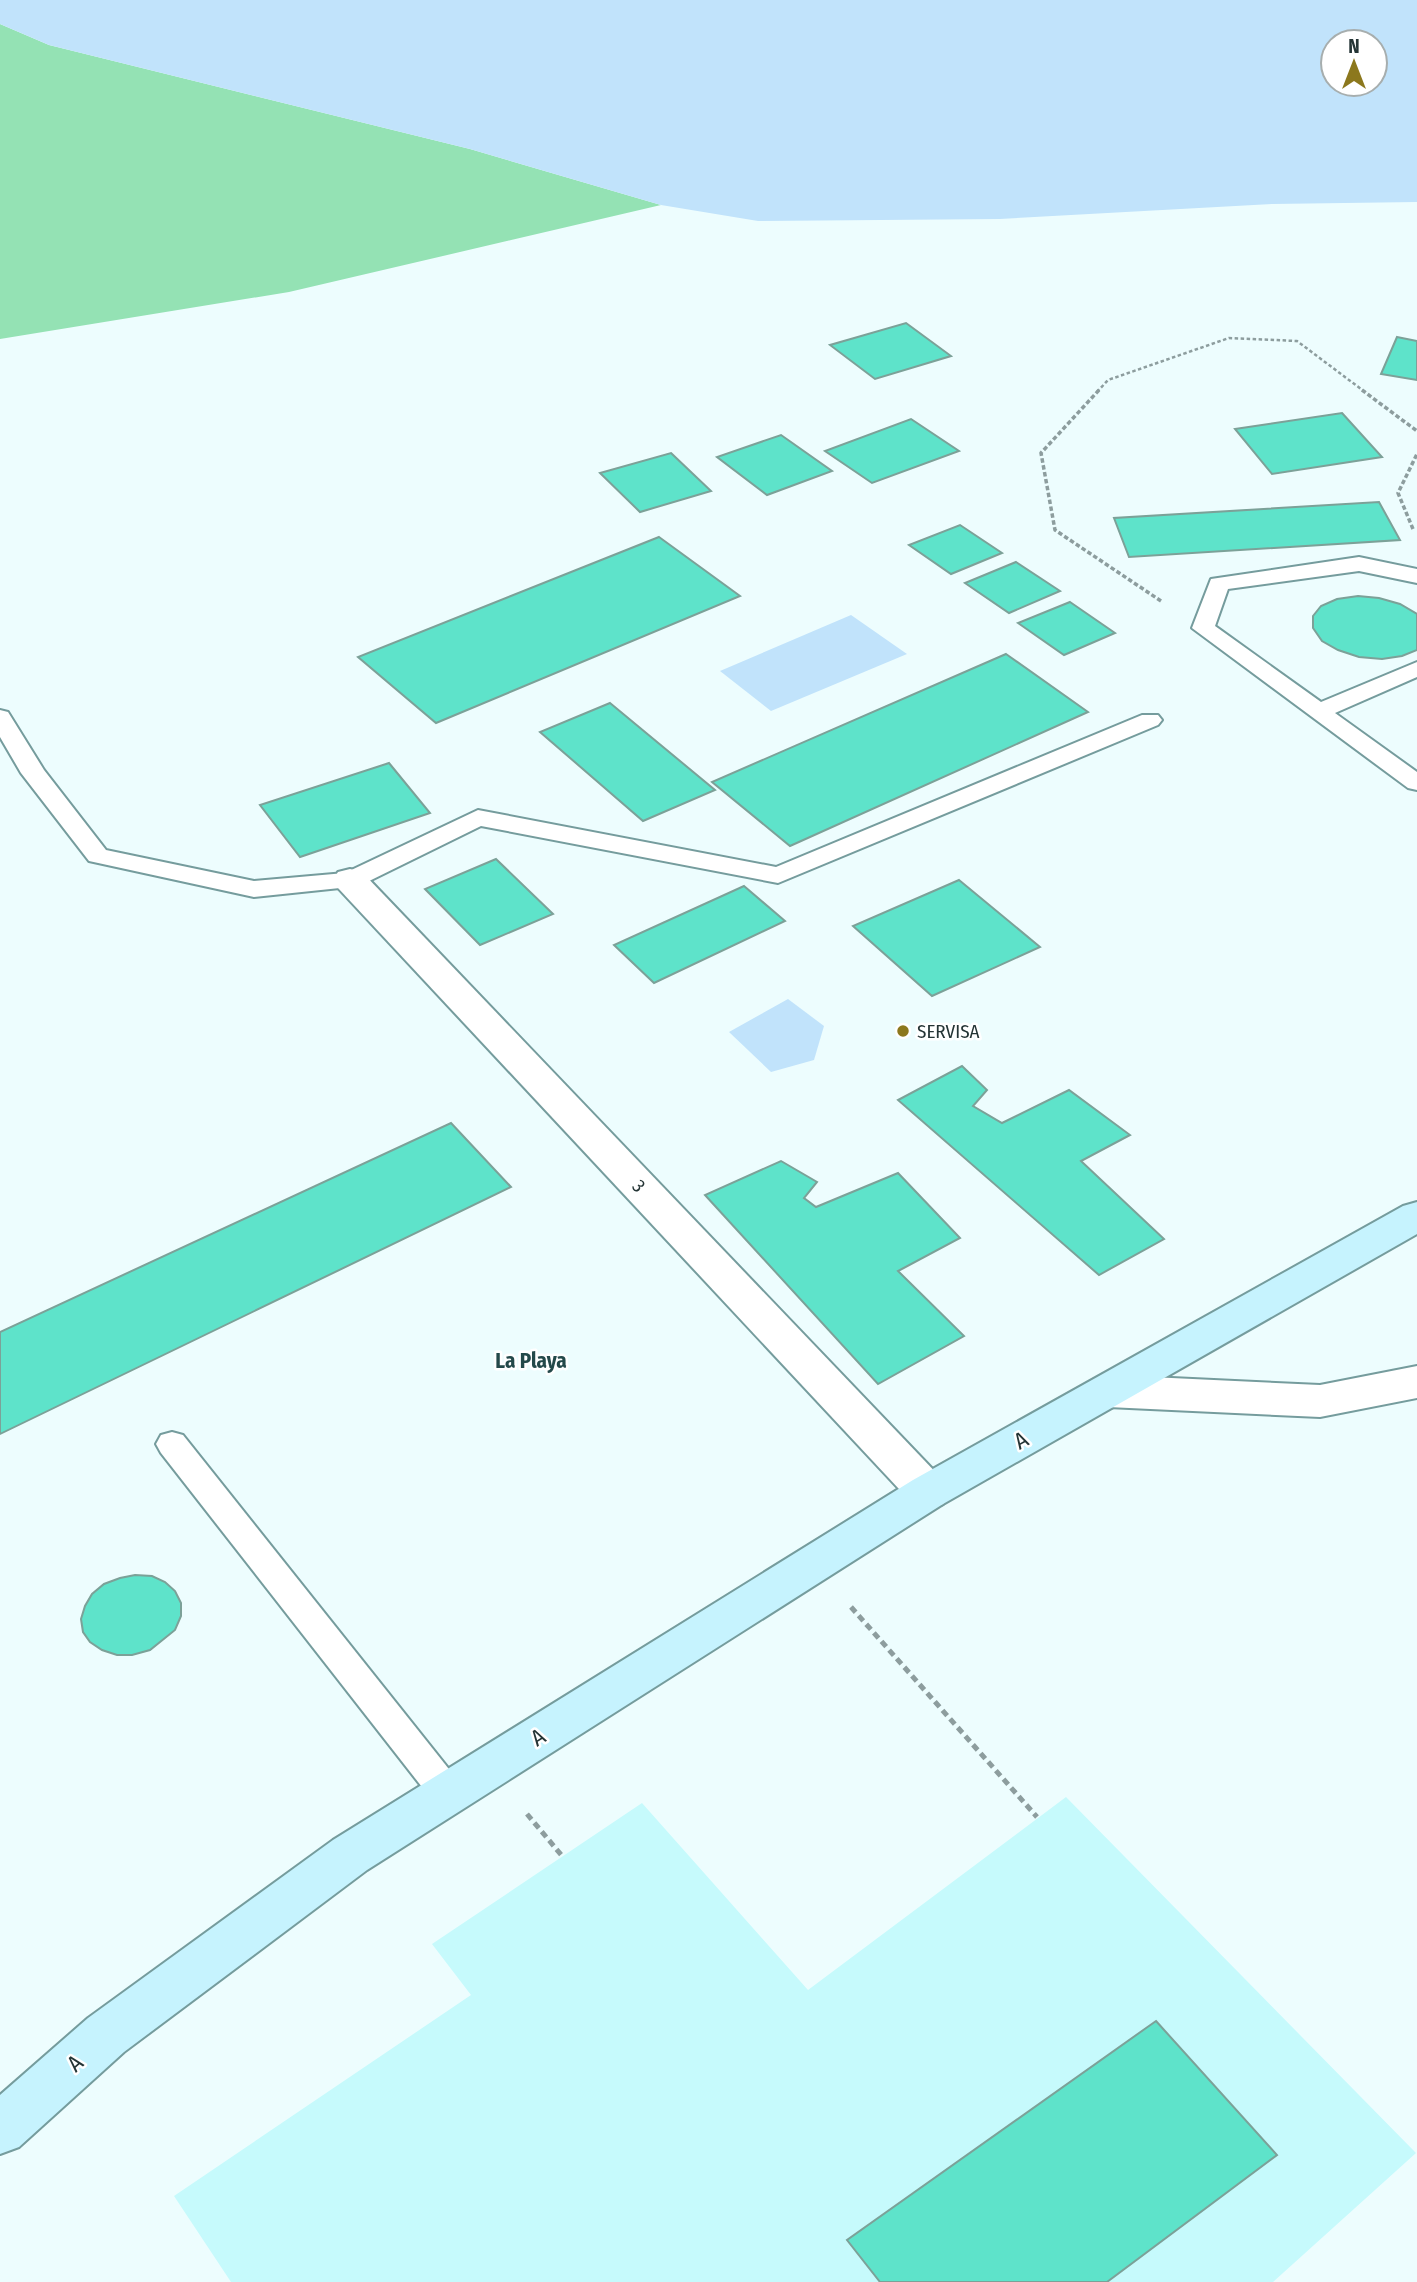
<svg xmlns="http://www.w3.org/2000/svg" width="1417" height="2282" viewBox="0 0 1417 2282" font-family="'Fira Sans Condensed',sans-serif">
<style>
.built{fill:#c6fafc}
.green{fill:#94e2b4}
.water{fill:#c1e3fb;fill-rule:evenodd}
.building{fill:#5ee3ca;stroke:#7ca198;stroke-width:2}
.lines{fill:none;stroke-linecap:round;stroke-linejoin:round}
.service-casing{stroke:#759c9d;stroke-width:4}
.minor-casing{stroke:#759c9d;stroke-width:4}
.secondary-casing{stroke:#759c9d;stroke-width:4}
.path-far2{stroke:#8d9d9e;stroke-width:2.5;stroke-dasharray:3.5 2.5;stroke-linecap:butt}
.path-far1{stroke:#8d9d9e;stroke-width:3.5;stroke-dasharray:4.5 2.5;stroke-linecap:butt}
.path{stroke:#8d9d9e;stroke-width:5;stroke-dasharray:7 4.5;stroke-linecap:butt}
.service{fill:#fff;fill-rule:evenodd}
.minor{fill:#fff;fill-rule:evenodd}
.secondary{fill:#c6f3fe;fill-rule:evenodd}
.poi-dot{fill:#8c781d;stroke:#fff;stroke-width:2.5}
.labels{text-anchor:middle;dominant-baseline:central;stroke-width:5;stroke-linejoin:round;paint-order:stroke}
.poi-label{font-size:19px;fill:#243435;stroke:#fff;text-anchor:start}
.street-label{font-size:19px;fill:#243435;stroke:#fff}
.neighbourhood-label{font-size:21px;font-weight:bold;fill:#24494a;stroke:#fff}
.near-street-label{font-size:23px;fill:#243435;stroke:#fff}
</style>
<rect width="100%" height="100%" fill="#edfdfe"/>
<!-- built -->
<polygon class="built" points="1066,1797 1416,2153 1273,2282 231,2282 174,2196 471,1995 432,1944 642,1803 808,1990"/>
<!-- green -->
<polygon class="green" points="0,24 49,45 470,149 661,205 289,292 0,339"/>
<!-- water -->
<g class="water">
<path d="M0,0H1417V202L1272,204L1000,219L758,221L661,205L470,149L49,45L0,24ZM1375,42V84H1333V42Z"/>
<polygon points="851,615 907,654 771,711 720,671"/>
<polygon points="788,999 824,1026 814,1060 771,1072 729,1032"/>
</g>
<!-- building -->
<g class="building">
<polygon points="906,323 951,356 875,379 830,345"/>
<polygon points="1397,337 1417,341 1417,380 1381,374"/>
<polygon points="1342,413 1382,457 1272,474 1235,429"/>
<polygon points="911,419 959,451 872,483 825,451"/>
<polygon points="781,435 832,471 767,495 717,457"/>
<polygon points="671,453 711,491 640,512 600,473"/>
<polygon points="1379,502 1400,540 1129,557 1114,518"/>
<polygon points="960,525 1002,553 951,574 909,545"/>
<polygon points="659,537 740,596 436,723 358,657"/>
<polygon points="1016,562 1060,591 1009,613 965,583"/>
<polygon points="1358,596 1379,598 1400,604 1417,614 1417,650 1402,656 1382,659 1359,657 1338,650 1322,641 1313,628 1313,616 1321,606 1337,599"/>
<polygon points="1070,602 1115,633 1064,655 1018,623"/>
<polygon points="1006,654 1088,712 790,846 712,782"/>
<polygon points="610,703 715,790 643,821 540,732"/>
<polygon points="389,763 430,813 300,857 260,805"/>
<polygon points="496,859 553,914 480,945 425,889"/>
<polygon points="959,880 1040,947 932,996 853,926"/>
<polygon points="744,886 785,921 654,983 614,945"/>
<polygon points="962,1066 987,1090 973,1106 1002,1123 1069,1090 1130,1135 1081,1161 1164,1239 1099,1275 898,1100"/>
<polygon points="451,1123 511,1187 0,1434 0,1332"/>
<polygon points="781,1161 817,1182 804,1198 816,1207 898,1173 960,1238 898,1271 964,1336 878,1384 705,1195"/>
<polygon points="135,1575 152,1576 165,1582 175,1591 181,1603 181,1616 175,1630 150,1650 132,1655 117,1655 102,1650 90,1642 83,1632 81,1619 85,1606 92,1594 104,1584 120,1578"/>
<polygon points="1156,2021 1277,2155 1107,2282 880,2282 847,2240"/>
</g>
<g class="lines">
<!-- service casing -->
<g class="service-casing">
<g id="service">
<polygon points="1359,557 1417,569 1417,583 1359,571 1228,589 1215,626 1321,702 1417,662 1417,677 1335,713 1417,772 1417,790 1408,788 1192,628 1211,579"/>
<polygon points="0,710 8,712 44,770 106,850 254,881 345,873 478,810 776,867 1142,715 1158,715 1162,720 1158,725 778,883 481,826 359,886 254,897 89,861 21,773 0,737"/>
<polygon points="172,1432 183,1435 460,1783 465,1794 460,1805 448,1809 436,1805 161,1453 156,1444 161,1435"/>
</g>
</g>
<!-- minor casing -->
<g class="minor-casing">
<g id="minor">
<polygon points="350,869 362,872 943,1480 950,1492 943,1504 928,1509 913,1504 338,888 333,880 338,872"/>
<polygon points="1417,1366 1417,1398 1320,1417 1108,1407 1093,1402 1087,1391 1093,1380 1108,1375 1320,1385"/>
</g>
</g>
<!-- secondary casing -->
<g class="secondary-casing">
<polygon id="secondary" points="1417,1202 1417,1234 943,1504 367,1870 124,2052 19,2147 0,2154 0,2095 88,2018 333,1840 913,1480 1403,1206"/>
</g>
<!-- path-far2 -->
<polyline class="path-far2" points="1097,392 1108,380 1229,338 1297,341 1365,392"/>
<!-- path-far1 -->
<g class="path-far1">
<polyline points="1099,390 1041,453 1055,530 1161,601"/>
<polyline points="1362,390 1417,431"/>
<polyline points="1413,529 1398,493 1417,454"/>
</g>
<!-- path -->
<g class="path">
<polyline points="851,1607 1037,1817"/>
<polyline points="527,1814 563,1857"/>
</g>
<!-- service -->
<use href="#service" class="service"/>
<!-- minor -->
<use href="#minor" class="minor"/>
<!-- secondary -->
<use href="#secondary" class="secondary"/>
</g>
<!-- markers -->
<circle class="poi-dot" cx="903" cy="1031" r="7"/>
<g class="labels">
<!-- poi labels -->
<g class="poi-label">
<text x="917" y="1031">SERVISA</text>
</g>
<!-- street labels -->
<g class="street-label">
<text transform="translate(639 1186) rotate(47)">3</text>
</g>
<!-- neighbourhood labels -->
<g class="neighbourhood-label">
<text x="531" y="1361">La Playa</text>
</g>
<!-- near-street labels -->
<g class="near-street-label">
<text transform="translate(1021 1440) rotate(-29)">A</text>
<text transform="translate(538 1737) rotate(-32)">A</text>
<text transform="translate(75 2063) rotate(-42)">A</text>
</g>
</g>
<!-- north arrow -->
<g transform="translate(1354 63)"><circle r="33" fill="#ffffff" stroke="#a7aeae" stroke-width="2"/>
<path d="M0-5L12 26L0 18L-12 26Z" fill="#8c781d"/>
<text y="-10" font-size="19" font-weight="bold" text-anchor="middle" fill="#243435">N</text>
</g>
</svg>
